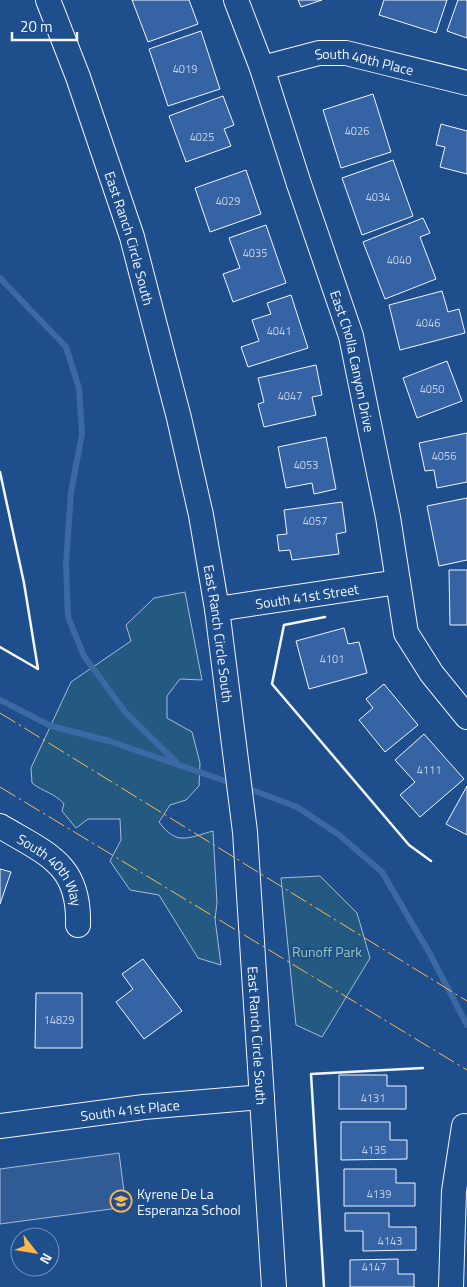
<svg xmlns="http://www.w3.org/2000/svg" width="467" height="1287" viewBox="0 0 467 1287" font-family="'Titillium Web',sans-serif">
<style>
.green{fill:#245a82;stroke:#a8bbd7}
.parking{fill:#305b95;stroke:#a8bbd7}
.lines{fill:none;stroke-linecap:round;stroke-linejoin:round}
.stream{stroke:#3b69a3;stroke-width:6}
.building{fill:#3563a3;stroke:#f2f6ff}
.minor-casing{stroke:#f2f6ff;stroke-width:26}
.minor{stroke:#1f4e8c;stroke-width:24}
.wall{stroke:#f2f6ff;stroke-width:2.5}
.power{stroke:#ffb74d;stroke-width:1;stroke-dasharray:18 4 2.5 4;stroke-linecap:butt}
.labels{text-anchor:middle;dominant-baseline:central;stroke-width:4;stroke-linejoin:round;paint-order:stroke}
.number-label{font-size:11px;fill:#c3d1e8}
.street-label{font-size:14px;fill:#f2f6ff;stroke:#1f4e8c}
.park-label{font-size:14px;fill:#97c8a6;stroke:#1f4e8c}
.poi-label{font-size:14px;fill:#f2f6ff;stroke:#1f4e8c;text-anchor:start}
</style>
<rect width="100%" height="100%" fill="#1f4e8c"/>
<!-- green -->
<g class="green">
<path d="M185,592L202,680L180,679L167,696V718L192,732L200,763L199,786L186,800L170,805L159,822C177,846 187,838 213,831L217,903L215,919L221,965L198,958L159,895L130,890L110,861L121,840L120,819H88L76,828L62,811L64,804C55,793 43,792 32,783L31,768L71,682L131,641L126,625L154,598Z"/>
<polygon points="320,876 357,913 370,958 322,1037 296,1025 281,878"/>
</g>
<!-- parking -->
<polygon class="parking" points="119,1153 126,1207 0,1224 0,1169"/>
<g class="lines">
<!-- stream -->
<g class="stream">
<polyline points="0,278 66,347 79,388 82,434 71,492 66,564 68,617 84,656 126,713 176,762"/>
<polyline points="0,700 51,726 109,741 234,784"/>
<polyline points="244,787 297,807 338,834 382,872 430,954 467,1025"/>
</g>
</g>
<!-- building -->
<g class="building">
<polygon points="132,0 189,0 198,24 148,42"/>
<polygon points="298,0 322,0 301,7"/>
<polygon points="384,0 447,0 436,33 379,15"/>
<polygon points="458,0 467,0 467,38 447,31"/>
<polygon points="201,31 220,89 168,106 149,49"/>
<polygon points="373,94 391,152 341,168 323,110"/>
<polygon points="223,96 234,125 224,129 231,146 186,162 169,116"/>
<polygon points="441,124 467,131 467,174 440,167 445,147 436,145"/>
<polygon points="393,160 413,216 362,235 342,178"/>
<polygon points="246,170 261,214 210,232 195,188"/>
<polygon points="423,218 430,233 420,237 436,279 385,299 363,242"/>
<polygon points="266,225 286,283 233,302 223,274 240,268 229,238"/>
<polygon points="442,291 448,312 459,309 465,333 400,350 389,305"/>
<polygon points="291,295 308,348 248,367 241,347 259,341 252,320 271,314 267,303"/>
<polygon points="447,361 462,401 417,418 403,378"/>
<polygon points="316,365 322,395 312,397 316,415 264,427 258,404 264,402 258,378"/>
<polygon points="467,433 467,482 437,488 434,470 425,471 419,443"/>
<polygon points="326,437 336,489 314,494 312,483 286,488 278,447"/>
<polygon points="467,498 467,560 439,566 427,506"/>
<polygon points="342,502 346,532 336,534 339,554 292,560 290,550 279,551 277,535 287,534 284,510"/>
<polygon points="449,570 467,570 467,625 450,625"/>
<polygon points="344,628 348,644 359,642 367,673 309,689 296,641"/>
<polygon points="384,684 418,725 385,752 359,720 373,708 366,699"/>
<polygon points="424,734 464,779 420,817 400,795 415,782 395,760"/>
<polygon points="467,786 467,835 446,824"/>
<polygon points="0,869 11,872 0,904"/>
<polygon points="143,959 182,1011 144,1039 116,1002 133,989 122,974"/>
<polygon points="36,993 82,993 82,1048 35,1048"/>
<polygon points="339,1075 387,1075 387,1086 406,1086 406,1109 339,1109"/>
<polygon points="341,1122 390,1122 390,1140 407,1140 407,1159 341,1160"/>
<polygon points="344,1169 396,1169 396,1183 415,1183 415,1206 344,1206"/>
<polygon points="345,1213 389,1213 389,1227 416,1227 416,1250 363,1251 363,1231 345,1231"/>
<polygon points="398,1259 398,1274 414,1274 414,1287 350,1287 350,1260"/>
</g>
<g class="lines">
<!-- minor casing -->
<g class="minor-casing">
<g id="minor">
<path id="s1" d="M48,0L78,77L132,237L179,418L201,515L217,609L245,832L274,1287"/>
<path id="s2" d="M236,0L262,68L299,184L351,336L388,517L406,633L432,674L467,717"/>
<path id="s3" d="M262,68L319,53H346L467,83"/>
<path id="s4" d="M217,609L398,582"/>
<path id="s5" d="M0,826C47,854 80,864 78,925"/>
<path id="s6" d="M0,1126L144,1107L262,1097"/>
<polyline points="451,1287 454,1191 464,1126"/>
</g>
</g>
<!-- minor -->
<use href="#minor" class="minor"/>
<!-- wall -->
<g class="wall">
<polyline points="0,472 24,583 38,669 0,647"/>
<polyline points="325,617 284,625 272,684 409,845 431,861"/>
<polyline points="324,1287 311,1074 423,1068"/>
</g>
<!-- power -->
<g class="power">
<polyline points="0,713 467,1001"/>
<polyline points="0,787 467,1070"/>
</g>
</g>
<!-- icons -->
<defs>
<g id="school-ring" transform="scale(1.125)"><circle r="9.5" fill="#1f4e8c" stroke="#ffb74d" stroke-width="1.5"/><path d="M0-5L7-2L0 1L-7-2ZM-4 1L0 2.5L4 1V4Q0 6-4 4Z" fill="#ffb74d"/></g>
</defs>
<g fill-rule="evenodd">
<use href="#school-ring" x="121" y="1201"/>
</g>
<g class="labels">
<!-- number labels -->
<g class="number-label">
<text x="185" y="69">4019</text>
<text x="357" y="131">4026</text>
<text x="202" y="137">4025</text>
<text x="378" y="197">4034</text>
<text x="228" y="201">4029</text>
<text x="255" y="253">4035</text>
<text x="399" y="260">4040</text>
<text x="428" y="323">4046</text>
<text x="279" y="331">4041</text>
<text x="432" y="389">4050</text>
<text x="290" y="396">4047</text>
<text x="444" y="456">4056</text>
<text x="306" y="465">4053</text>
<text x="315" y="521">4057</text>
<text x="332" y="659">4101</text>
<text x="429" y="770">4111</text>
<text x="59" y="1020">14829</text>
<text x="373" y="1098">4131</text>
<text x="374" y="1150">4135</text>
<text x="379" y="1194">4139</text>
<text x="390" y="1241">4143</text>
<text x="374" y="1267">4147</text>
</g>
<!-- street labels -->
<g class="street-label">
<text stroke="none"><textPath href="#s3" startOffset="105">South 40th Place</textPath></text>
<text stroke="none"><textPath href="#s1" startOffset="252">East Ranch Circle South</textPath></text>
<text stroke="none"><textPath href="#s2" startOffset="380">East Cholla Canyon Drive</textPath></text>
<text stroke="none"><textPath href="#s4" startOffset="91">South 41st Street</textPath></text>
<text stroke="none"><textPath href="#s1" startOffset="658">East Ranch Circle South</textPath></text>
<text stroke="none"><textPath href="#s5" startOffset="69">South 40th Way</textPath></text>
<text stroke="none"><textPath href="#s1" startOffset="1062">East Ranch Circle South</textPath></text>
<text stroke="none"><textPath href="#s6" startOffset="131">South 41st Place</textPath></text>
</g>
<!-- park labels -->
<g class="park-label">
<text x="327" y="951">Runoff Park</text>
</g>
<!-- poi labels -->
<g class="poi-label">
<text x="137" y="1193">Kyrene De La<tspan x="137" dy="16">Esperanza School</tspan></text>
</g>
</g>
<!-- north arrow -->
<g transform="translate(35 1252) rotate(121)"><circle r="24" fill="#1f4e8c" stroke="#7391ba"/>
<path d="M0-4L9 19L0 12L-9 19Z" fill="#ffb74d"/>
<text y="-8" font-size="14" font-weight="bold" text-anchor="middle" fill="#f2f6ff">N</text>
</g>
<!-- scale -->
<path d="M12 32v8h65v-8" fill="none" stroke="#f2f6ff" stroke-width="2.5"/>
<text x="20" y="32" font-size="15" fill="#f2f6ff" stroke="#1f4e8c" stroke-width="4" paint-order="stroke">20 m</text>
</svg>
